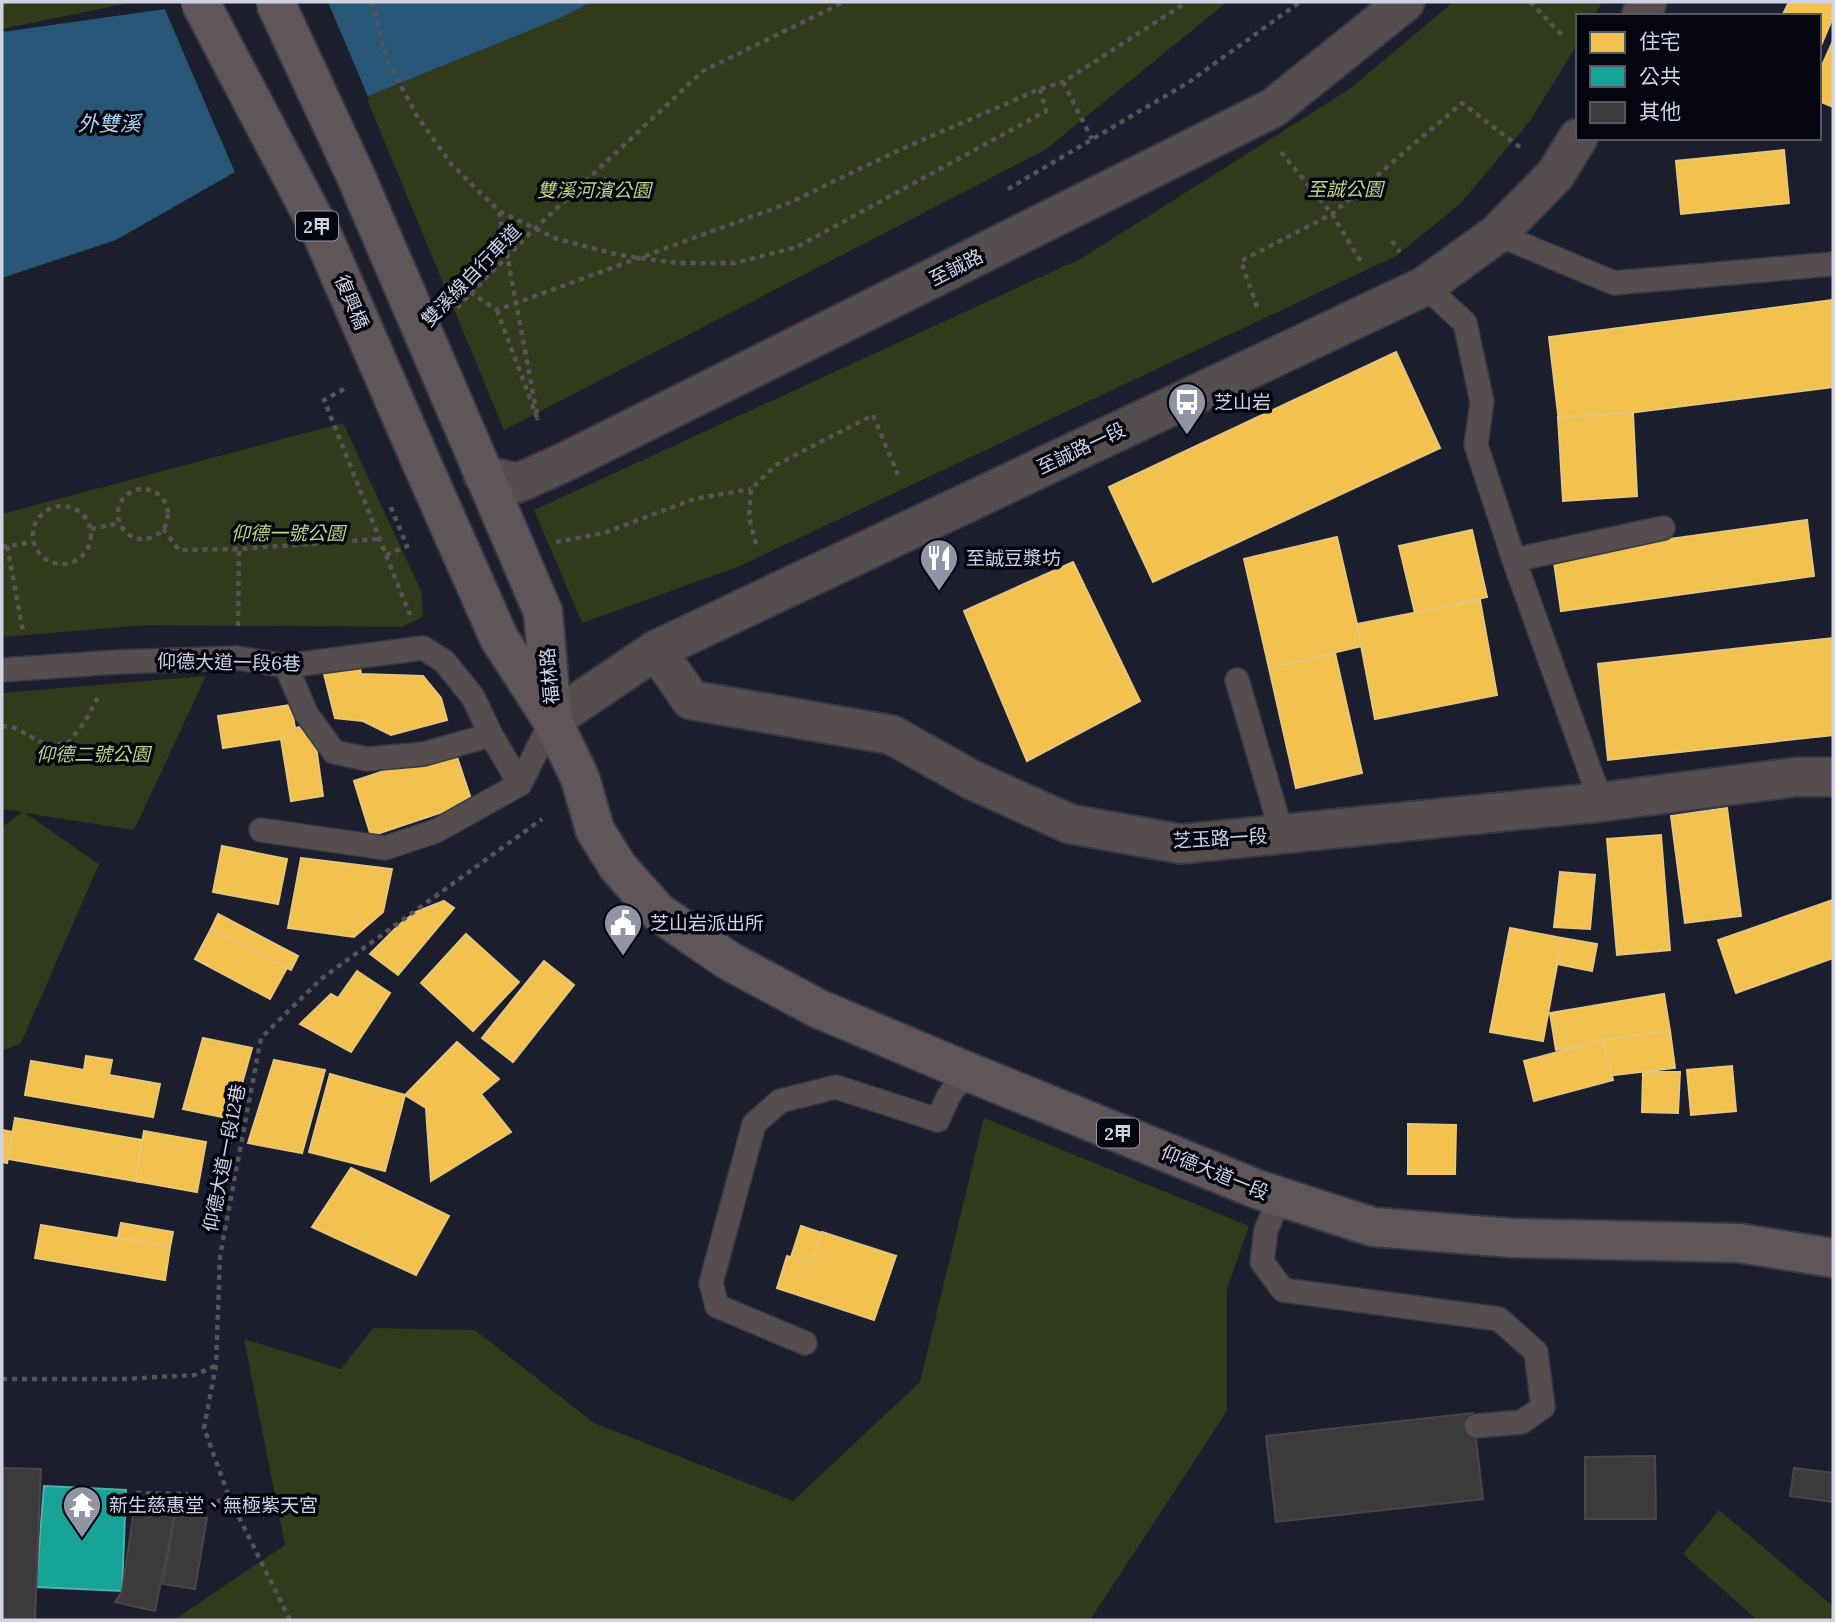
<svg xmlns="http://www.w3.org/2000/svg" width="1835" height="1622" viewBox="0 0 1835 1622" font-family="Lora,'Noto Sans TC',serif">
<style>
.green{fill:#313a1a}
.water{fill:#275677}
.pier{fill:#1b1e2c}
.homes{fill:#f2c14e;stroke:#e8c67b;stroke-width:2}
.public{fill:#17a398;stroke:#4eb1af;stroke-width:2}
.building{fill:#3c3a3b;stroke:#494647;stroke-width:2}
.lines{fill:none;stroke-linecap:round;stroke-linejoin:round}
.service-casing{stroke:#363844;stroke-width:26}
.minor-casing{stroke:#363844;stroke-width:42}
.primary-casing{stroke:#363844;stroke-width:42}
.path{stroke:#575458;stroke-width:4.5;stroke-dasharray:5 5;stroke-linecap:butt}
.service{stroke:#554d4e;stroke-width:23}
.minor{stroke:#554d4e;stroke-width:38}
.primary{stroke:#60565a;stroke-width:38}
.primary-bridge-casing{stroke:#363844;stroke-width:42;stroke-linecap:butt}
.path-bridge{stroke:#575458;stroke-width:4.5;stroke-dasharray:5 5;stroke-linecap:butt}
.primary-bridge{stroke:#60565a;stroke-width:38}
.labels{text-anchor:middle;dominant-baseline:central;stroke-width:7;stroke-linejoin:round;paint-order:stroke}
.shield{fill:#04050f;stroke:#9295a4;stroke-width:2}
.shield-label{font-size:18px;font-weight:bold;fill:#cfd3e4}
.park-label{font-size:19px;font-style:italic;fill:#bed582;stroke:#04050f}
.street-label{font-size:19px;fill:#cfd3e4;stroke:#04050f}
.poi-label{font-size:19px;fill:#cfd3e4;stroke:#04050f;text-anchor:start}
.water-label{font-size:21px;font-style:italic;fill:#a8d3f5;stroke:#04050f}
</style>
<rect width="100%" height="100%" fill="#1b1e2c"/>
<!-- green -->
<g class="green">
<polygon points="2,2 134,2 2,29"/>
<polygon points="592,2 1227,2 1045,150 504,430 366,97 558,19"/>
<polygon points="1453,2 1602,2 1594,16 1578,16 1578,43 1530,121 1460,204 1396,256 740,566 582,623 534,510 1082,258 1351,88"/>
<polygon points="343,423 421,591 423,617 401,627 147,625 2,637 2,514"/>
<polygon points="206,676 134,830 25,813 99,864 21,1043 2,1051 2,827 22,812 2,809 2,693"/>
<polygon points="984,1118 1249,1226 1227,1289 1227,1411 1090,1620 174,1620 285,1545 244,1339 341,1369 373,1328 475,1330 594,1423 793,1501 920,1382"/>
<polygon points="1719,1510 1833,1606 1833,1620 1757,1620 1683,1554"/>
</g>
<!-- water -->
<polygon class="water" points="215,2 592,2 558,19 366,97 116,240 2,278 2,32"/>
<!-- pier -->
<polygon class="pier" points="190,2 328,2 369,99 236,175 163,5"/>
<!-- homes -->
<g class="homes">
<polygon points="1789,2 1833,2 1833,17 1819,50 1819,16 1782,16"/>
<polygon points="1833,41 1833,107 1819,101 1819,72"/>
<polygon points="1784,150 1789,203 1681,214 1676,161"/>
<polygon points="1833,300 1833,387 1559,422 1549,337"/>
<polygon points="1396,352 1440,448 1153,582 1109,487"/>
<polygon points="1633,413 1637,496 1563,501 1558,417"/>
<polygon points="1807,520 1814,576 1561,611 1553,555"/>
<polygon points="1472,530 1487,597 1415,613 1399,546"/>
<polygon points="1337,537 1362,646 1269,668 1244,559"/>
<polygon points="1073,562 1140,701 1027,761 964,611"/>
<polygon points="1480,600 1497,695 1375,719 1357,624"/>
<polygon points="1833,638 1833,735 1608,760 1598,664"/>
<polygon points="1335,653 1362,773 1296,788 1269,668"/>
<polygon points="359,661 361,674 423,676 441,698 447,720 391,735 363,721 335,718 322,666"/>
<polygon points="291,705 295,728 313,725 323,796 291,801 281,739 223,748 218,716"/>
<polygon points="454,748 472,802 371,836 354,781"/>
<polygon points="1727,808 1741,916 1685,923 1671,816"/>
<polygon points="1661,835 1670,950 1617,955 1607,839"/>
<polygon points="222,846 287,859 278,904 213,892"/>
<polygon points="301,858 392,869 383,912 354,937 288,928"/>
<polygon points="1560,872 1595,875 1590,929 1554,927"/>
<polygon points="1833,900 1833,958 1736,993 1718,940"/>
<polygon points="444,901 454,908 398,975 370,954 399,925 416,912"/>
<polygon points="218,914 298,956 291,970 211,929"/>
<polygon points="1510,928 1562,938 1543,1041 1490,1032"/>
<polygon points="211,929 287,968 270,999 195,959"/>
<polygon points="466,934 519,982 473,1031 421,983"/>
<polygon points="1562,938 1597,944 1592,971 1557,964"/>
<polygon points="544,961 574,985 513,1062 482,1038"/>
<polygon points="357,971 390,993 351,1052 300,1024 331,994 338,998"/>
<polygon points="1664,994 1670,1031 1556,1050 1550,1013"/>
<polygon points="1670,1031 1675,1068 1607,1076 1603,1040"/>
<polygon points="203,1038 252,1048 232,1119 183,1109"/>
<polygon points="1603,1040 1613,1080 1534,1101 1524,1061"/>
<polygon points="457,1042 499,1079 481,1094 511,1132 431,1181 426,1108 405,1095"/>
<polygon points="86,1056 112,1060 109,1075 160,1084 153,1117 25,1095 31,1061 84,1070"/>
<polygon points="274,1060 325,1070 302,1153 248,1143"/>
<polygon points="1732,1066 1736,1111 1691,1115 1687,1070"/>
<polygon points="1643,1072 1680,1072 1678,1113 1642,1112"/>
<polygon points="330,1074 405,1095 385,1171 309,1152"/>
<polygon points="15,1118 148,1141 141,1182 8,1159"/>
<polygon points="1408,1124 1456,1125 1455,1174 1408,1174"/>
<polygon points="2,1130 13,1132 7,1163 2,1162"/>
<polygon points="144,1131 206,1142 197,1192 135,1181"/>
<polygon points="351,1168 449,1216 416,1275 312,1227"/>
<polygon points="121,1223 173,1232 170,1247 118,1238"/>
<polygon points="41,1225 170,1247 165,1280 35,1258"/>
<polygon points="801,1226 822,1233 812,1264 791,1257"/>
<polygon points="822,1232 896,1256 874,1320 777,1288 787,1256 812,1264"/>
</g>
<!-- public -->
<polygon class="public" points="44,1486 126,1490 122,1591 36,1587"/>
<!-- building -->
<g class="building">
<polygon points="1473,1413 1483,1499 1276,1522 1266,1436"/>
<polygon points="1655,1456 1656,1519 1585,1519 1585,1457"/>
<polygon points="2,1468 41,1469 35,1620 2,1620"/>
<polygon points="1794,1468 1833,1473 1833,1502 1790,1496"/>
<polygon points="135,1504 175,1513 155,1611 115,1602 122,1591"/>
<polygon points="175,1513 207,1518 195,1589 163,1584"/>
</g>
<g class="lines">
<!-- service casing -->
<g class="service-casing">
<g id="service">
<polyline points="1497,234 1614,283 1833,264"/>
<polyline points="1425,286 1465,323 1482,402 1476,445 1514,560 1601,802"/>
<polyline points="1514,560 1663,528"/>
<polyline points="286,666 306,713 334,752 367,759 423,754 491,735"/>
<polyline points="2,670 117,662 237,658 286,666 423,648 444,661 473,697 491,735 520,784 552,720"/>
<polyline points="1237,680 1282,834"/>
<polyline points="261,830 385,848 436,831 520,784"/>
<polyline points="1280,1197 1266,1230 1262,1262 1283,1290 1499,1319 1536,1352 1543,1407 1522,1422 1476,1426"/>
<polyline points="805,1343 717,1306 711,1283 754,1124 780,1101 836,1087 938,1120 948,1097 966,1071"/>
</g>
</g>
<!-- minor casing -->
<g class="minor-casing">
<g id="minor">
<polyline points="1641,16 1647,2"/>
<polyline points="483,475 518,483 567,461 1273,108 1405,2"/>
<polyline points="656,650 691,700 892,735 972,780 1070,824 1181,844 1601,802 1797,777 1833,777"/>
<polyline points="552,720 656,650 1425,286 1497,234 1555,175 1578,138"/>
</g>
</g>
<!-- primary casing -->
<g class="primary-casing">
<g id="primary">
<polyline points="468,437 543,612 552,714"/>
<polyline points="419,457 499,638 552,720 580,778 595,830 618,867 658,912 729,961 819,1009 966,1071 1259,1190 1373,1227 1512,1238 1739,1243 1833,1258"/>
</g>
</g>
<!-- path -->
<g class="path">
<polyline points="1530,2 1565,38"/>
<polyline points="1063,82 1092,139"/>
<polyline points="1281,152 1332,214 1361,262"/>
<polyline points="1008,189 1189,82 1300,2"/>
<polyline points="1392,241 1400,252"/>
<polyline points="470,292 497,310 789,203 897,151 1040,89 1063,82 1187,2"/>
<polyline points="1257,307 1241,261 1332,214 1462,103 1521,148"/>
<polyline points="457,308 528,235 703,71 844,2"/>
<polyline points="497,310 538,420"/>
<polyline points="344,389 324,400 410,615"/>
<circle cx="143" cy="514" r="25"/>
<circle cx="62" cy="535" r="29"/>
<polyline points="91,529 120,523"/>
<polyline points="163,529 179,550 239,549 379,539"/>
<polyline points="556,542 604,533 694,499 751,489"/>
<polyline points="756,544 749,517 751,489 776,465 873,415 898,475"/>
<polyline points="7,546 23,631"/>
<polyline points="2,547 33,542"/>
<polyline points="386,555 407,546 389,503"/>
<polyline points="238,626 239,549"/>
<polyline points="2,726 15,728 46,745 68,743 84,723 98,697"/>
<polyline points="2,1379 122,1379 195,1375 215,1366"/>
<polyline points="136,1493 187,1494 198,1509 229,1497"/>
<polyline points="290,1620 229,1497 204,1428 216,1365 220,1256 261,1038 321,979 542,819"/>
</g>
<!-- service -->
<use href="#service" class="service"/>
<!-- minor -->
<use href="#minor" class="minor"/>
<!-- primary -->
<use href="#primary" class="primary"/>
<!-- primary-bridge casing -->
<g class="primary-bridge-casing">
<g id="primary-bridge">
<polyline points="200,2 322,234 419,457"/>
<polyline points="275,2 354,172 468,437"/>
</g>
</g>
<!-- path-bridge -->
<g class="path-bridge">
<polyline points="372,2 387,60 417,116 452,165 499,211 557,239 619,255 676,263 735,263 797,247 1046,111 1040,89"/>
<polyline points="499,212 538,420"/>
</g>
<!-- primary-bridge -->
<use href="#primary-bridge" class="primary-bridge"/>
</g>
<!-- icons -->
<defs>
<g id="bus-pin" transform="scale(2.0125)"><path d="M0 17L-7.5 6A9.5 9.5 0 1 1 7.5 6Z" fill="#9094a4" stroke="#04050f"/><path d="M-5-6H5V4H4V6H2V4H-2V6H-4V4H-5ZM-3.5-4V0h7V-4ZM-3.5 1.2v1.5H-2V1.2ZM2 1.2v1.5H3.5V1.2Z" fill="#fff"/></g>
<g id="restaurant-pin" transform="scale(2.0125)"><path d="M0 17L-7.5 6A9.5 9.5 0 1 1 7.5 6Z" fill="#9094a4" stroke="#04050f"/><path d="M-5-6h1v4h1v-4h1v4h1v-4h1v5L-1.5 .5V6h-2V.5L-5-1ZM5-6V6H3V1.5H1.5Q1.5-4 5-6Z" fill="#fff"/></g>
<g id="civic-pin" transform="scale(2.0125)"><path d="M0 17L-7.5 6A9.5 9.5 0 1 1 7.5 6Z" fill="#9094a4" stroke="#04050f"/><path d="M-.6-6.5H3V-4.5H.6V-3L4-1V1h2V6H-6V1h2V-1L-.6-3ZM-1.2 2.5V6h2.4V2.5Z" fill="#fff"/></g>
<g id="temple-pin" transform="scale(2.0125)"><path d="M0 17L-7.5 6A9.5 9.5 0 1 1 7.5 6Z" fill="#9094a4" stroke="#04050f"/><path d="M0-6L5-2H3V0L6.5 2.5H4V6H1.5V3h-3V6H-4V2.5H-6.5L-3 0V-2H-5Z" fill="#fff"/></g>
</defs>
<g fill-rule="evenodd">
<use href="#bus-pin" x="1187" y="402"/>
<use href="#restaurant-pin" x="939" y="558"/>
<use href="#civic-pin" x="623" y="923"/>
<use href="#temple-pin" x="82" y="1505"/>
</g>
<g class="labels">
<!-- shield labels -->
<g class="shield">
<rect x="296" y="211.5" width="42" height="29" rx="5"/>
<rect x="1097" y="1118.5" width="42" height="29" rx="5"/>
</g>
<g class="shield-label">
<text x="317" y="226">2甲</text>
<text x="1118" y="1133">2甲</text>
</g>
<!-- park labels -->
<g class="park-label">
<text x="1345" y="189">至誠公園</text>
<text x="594" y="190">雙溪河濱公園</text>
<text x="288" y="533">仰德一號公園</text>
<text x="93" y="754">仰德二號公園</text>
</g>
<!-- street labels -->
<g class="street-label">
<text transform="translate(956 267) rotate(-27)">至誠路</text>
<text transform="translate(471 275) rotate(-46)">雙溪線自行車道</text>
<text transform="translate(352 302) rotate(67)">復興橋</text>
<text transform="translate(1081 448) rotate(-25)">至誠路一段</text>
<text transform="translate(229 662) rotate(1)">仰德大道一段6巷</text>
<text transform="translate(549 676) rotate(-95)">福林路</text>
<text transform="translate(1220 838) rotate(-3)">芝玉路一段</text>
<text transform="translate(224 1158) rotate(-79)">仰德大道一段12巷</text>
<text transform="translate(1215 1172) rotate(22)">仰德大道一段</text>
</g>
<!-- poi labels -->
<g class="poi-label">
<text x="1214" y="402">芝山岩</text>
<text x="966" y="558">至誠豆漿坊</text>
<text x="650" y="923">芝山岩派出所</text>
<text x="109" y="1505">新生慈惠堂、無極紫天宮</text>
</g>
<!-- water labels -->
<g class="water-label">
<text x="109" y="123">外雙溪</text>
</g>
</g>
<!-- border -->
<rect width="1835" height="1622" fill="none" stroke="#cfd3e4" stroke-width="7"/>
<!-- legend -->
<rect x="1576" y="14" width="245" height="126" fill="#04050f" stroke="#555764" stroke-width="2"/>
<rect x="1590" y="32" width="35" height="21" fill="#f2c14e" stroke="#555764" stroke-width="2"/>
<text x="1639" y="49" font-size="21" fill="#cfd3e4">住宅</text>
<rect x="1590" y="66" width="35" height="21" fill="#17a398" stroke="#555764" stroke-width="2"/>
<text x="1639" y="84" font-size="21" fill="#cfd3e4">公共</text>
<rect x="1590" y="102" width="35" height="21" fill="#3c3a3b" stroke="#555764" stroke-width="2"/>
<text x="1639" y="119" font-size="21" fill="#cfd3e4">其他</text>
</svg>
